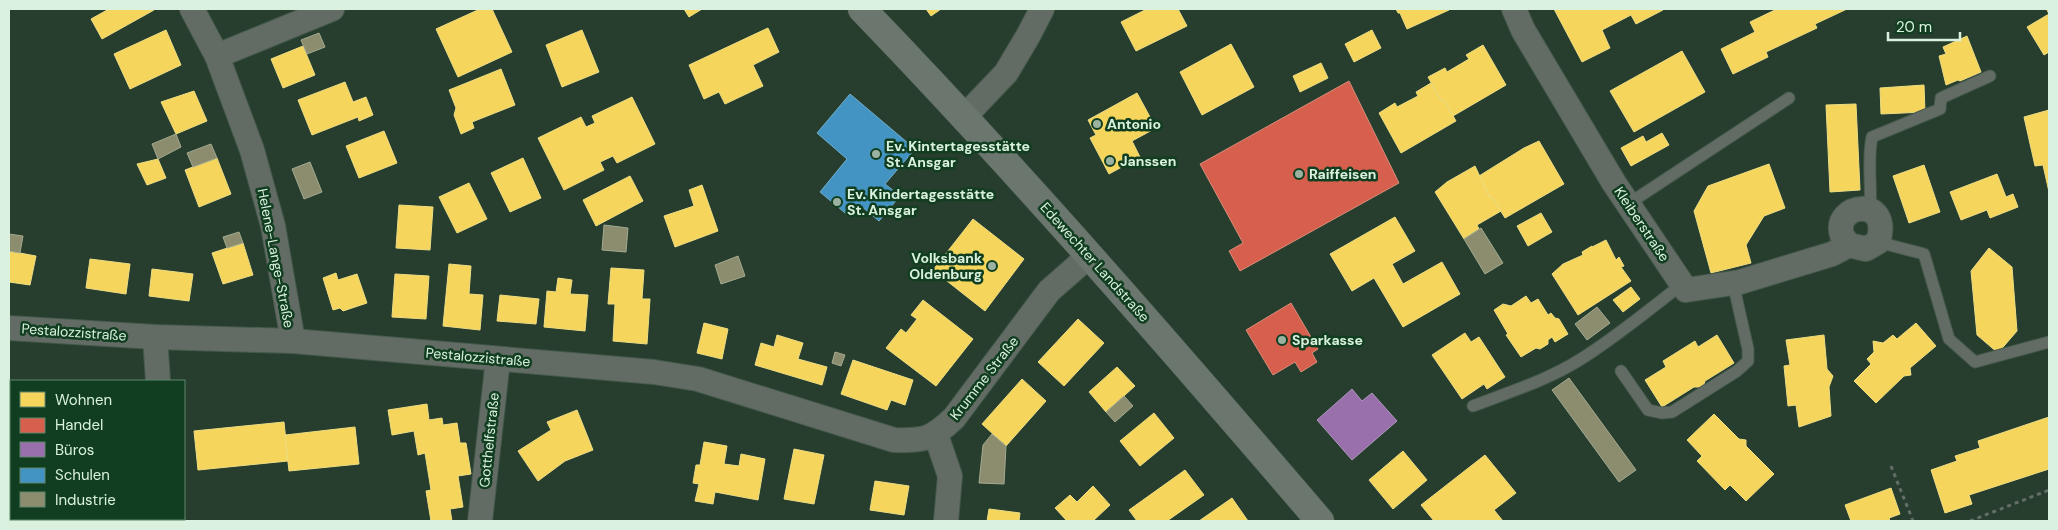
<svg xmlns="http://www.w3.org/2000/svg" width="2058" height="530" viewBox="0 0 2058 530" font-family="'DM Sans',sans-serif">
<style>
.homes{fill:#f6d55c;stroke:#eddd83}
.shops{fill:#d6604d;stroke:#d78c78}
.offices{fill:#9970ab;stroke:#ac97ba}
.schools{fill:#4393c3;stroke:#70afcb}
.industry{fill:#8c8c6e;stroke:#a3aa90}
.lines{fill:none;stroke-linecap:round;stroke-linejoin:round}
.lane-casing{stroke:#45594b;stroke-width:13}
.street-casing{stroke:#45594b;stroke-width:26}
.secondary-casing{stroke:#45594b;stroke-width:29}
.path{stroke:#626e66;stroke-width:3;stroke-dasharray:4 4;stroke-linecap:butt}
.lane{stroke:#626c65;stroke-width:11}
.street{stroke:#626c65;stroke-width:24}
.secondary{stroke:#6b766e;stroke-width:28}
.poi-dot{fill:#9bb2a0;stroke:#113e20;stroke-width:2}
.labels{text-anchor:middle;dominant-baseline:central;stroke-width:5;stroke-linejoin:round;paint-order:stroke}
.poi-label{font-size:14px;font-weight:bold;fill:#d9f1de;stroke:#113e20;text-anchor:start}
.street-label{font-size:14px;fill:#d9f1de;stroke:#113e20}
</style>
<rect width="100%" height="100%" fill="#273e2e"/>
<!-- homes -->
<g class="homes">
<polygon points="109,9 154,9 154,10 102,39 91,19"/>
<polygon points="480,9 492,9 512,52 458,77 436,29"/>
<polygon points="684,9 702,9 689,17"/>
<polygon points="926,9 941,9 931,16"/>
<polygon points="1147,9 1178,9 1187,26 1136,51 1121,22"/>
<polygon points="1396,9 1448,9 1449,10 1407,29 1400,13 1398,13"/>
<polygon points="1554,9 1662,9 1663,10 1636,24 1631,15 1602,30 1610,48 1582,62"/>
<polygon points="1777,9 1847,9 1815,24 1817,28 1766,52 1768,57 1733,74 1721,49 1755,32 1750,22"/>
<polygon points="2049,9 2049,52 2044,55 2027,27 2049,14 2047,10"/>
<polygon points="768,28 779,52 753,65 763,86 725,104 719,92 704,99 689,65"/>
<polygon points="166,30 181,65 130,89 114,54"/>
<polygon points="582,30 599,72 562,87 546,45"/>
<polygon points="1372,30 1381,48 1354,62 1345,44"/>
<polygon points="1967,36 1981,72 1960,81 1958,80 1946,85 1939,56 1946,54 1943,47"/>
<polygon points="1231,44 1254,87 1202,115 1180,72"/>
<polygon points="1483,45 1506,85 1453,116 1444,100 1442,102 1428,77 1445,68 1447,72 1469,59 1466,55"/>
<polygon points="303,46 315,75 283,88 271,59"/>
<polygon points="1682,51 1705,92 1634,132 1610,91"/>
<polygon points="1321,63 1328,78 1300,92 1293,76"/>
<polygon points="501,69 515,105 472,122 474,128 461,134 454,115 456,108 449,90"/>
<polygon points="345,82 353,102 366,97 373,115 359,121 358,117 312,135 298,100"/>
<polygon points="1431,83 1442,102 1444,100 1456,121 1401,153 1379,113 1395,103 1397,107 1418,96 1416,92"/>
<polygon points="1924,85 1925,112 1881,114 1880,88"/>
<polygon points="194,91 207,121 176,134 161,102"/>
<polygon points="1137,93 1156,128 1132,141 1140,157 1109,174 1090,138 1096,135 1088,120"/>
<polygon points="632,97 655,144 617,163 613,156 600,162 604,170 564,190 538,138 581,117 586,127 595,123 592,116"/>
<polygon points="1856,104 1860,190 1830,192 1826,105"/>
<polygon points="2049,110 2049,192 2043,165 2035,166 2024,117"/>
<polygon points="384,131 397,163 359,178 346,146"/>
<polygon points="1662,133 1669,145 1631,166 1621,148 1643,136 1646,142"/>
<polygon points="1539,141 1564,184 1505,218 1492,197 1490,198 1479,176 1524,148"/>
<polygon points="217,158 231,194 199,207 185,170"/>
<polygon points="523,158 541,198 510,212 491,173"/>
<polygon points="158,159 166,178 147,185 137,164"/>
<polygon points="1769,164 1785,208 1764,216 1746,245 1751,263 1711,273 1694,211 1708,186"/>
<polygon points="1924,165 1940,212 1909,223 1893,176"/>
<polygon points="1475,166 1490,198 1492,197 1501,211 1477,225 1479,229 1464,239 1435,192 1447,182"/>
<polygon points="1997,174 2006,197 2013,194 2018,207 1990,218 1987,210 1961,220 1950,192"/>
<polygon points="630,176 643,201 596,226 583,200"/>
<polygon points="469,183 487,219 457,233 439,197"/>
<polygon points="702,185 718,231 675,247 664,216 694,206 689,190"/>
<polygon points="399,205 433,207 430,250 396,248"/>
<polygon points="1541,213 1552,232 1528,246 1517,226"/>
<polygon points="1395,217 1415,251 1392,264 1403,284 1442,262 1460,294 1403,327 1374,278 1352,291 1330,254"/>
<polygon points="973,219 1024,259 985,311 933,270"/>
<polygon points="1606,240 1616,260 1619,257 1624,266 1621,267 1631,281 1578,315 1552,274 1563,264 1583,255 1582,252 1592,246 1592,247"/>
<polygon points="243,243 253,275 223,284 212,253"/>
<polygon points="1989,248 2012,267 2017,331 1998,353 1977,335 1971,271"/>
<polygon points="9,251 36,256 30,285 9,282"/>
<polygon points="90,259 130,264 126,294 86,288"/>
<polygon points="449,264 471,266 469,294 483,295 480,330 443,326"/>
<polygon points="611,268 644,270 642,299 650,299 647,344 613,341 615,304 608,304"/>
<polygon points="152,269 193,274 189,301 149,296"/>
<polygon points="336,273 338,280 357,274 367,303 343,311 340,308 333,310 323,278"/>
<polygon points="395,274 429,276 426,319 392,317"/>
<polygon points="558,278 572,280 570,294 588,295 585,331 544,327 547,291 556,292"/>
<polygon points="1631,287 1640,299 1623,312 1613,300"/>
<polygon points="500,295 539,299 536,324 497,321"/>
<polygon points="1526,296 1531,303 1538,299 1548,315 1551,313 1555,318 1559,319 1568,334 1555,342 1552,337 1548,340 1548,344 1540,349 1536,348 1521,357 1506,335 1508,334 1494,310 1503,304 1511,306"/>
<polygon points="923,300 973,339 936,386 886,348 901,329 906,333 917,319 911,315"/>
<polygon points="1078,319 1104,343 1064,386 1038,362"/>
<polygon points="704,323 728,329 722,359 697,353"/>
<polygon points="1916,323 1936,346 1910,368 1911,375 1904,376 1876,403 1854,381 1871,364 1867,359 1874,352 1873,341 1883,343 1893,335 1897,339"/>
<polygon points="1465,333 1471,342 1479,337 1505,377 1487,389 1484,384 1462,399 1432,355"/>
<polygon points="777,335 803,343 798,359 827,367 822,385 755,365 761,343 774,347"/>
<polygon points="1717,335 1734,363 1705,381 1703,387 1694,387 1662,407 1645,380 1666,367 1663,361 1695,341 1698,347"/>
<polygon points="1824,335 1827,369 1833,376 1829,387 1831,416 1799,427 1796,405 1788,406 1784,366 1790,365 1786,340"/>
<polygon points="853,360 913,380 905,405 891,400 887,410 841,394"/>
<polygon points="1117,367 1135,386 1106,412 1089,392"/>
<polygon points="1022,379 1046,401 1006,446 982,424"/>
<rect x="9" y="384" width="2" height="34"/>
<polygon points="427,404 429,420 442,418 443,425 457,423 460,443 466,443 471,474 458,476 463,507 450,509 452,521 431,521 426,491 431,490 425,453 418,455 414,431 392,435 388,410"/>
<polygon points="577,410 593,450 565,461 538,481 518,451 551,430 547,422"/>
<polygon points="1154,413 1174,438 1140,466 1120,441"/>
<polygon points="1714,414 1739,439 1746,440 1746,446 1774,474 1746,501 1730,485 1725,490 1697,461 1702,456 1687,440"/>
<polygon points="2049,417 2049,469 1969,495 1972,504 1945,513 1931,470 1957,461 1955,456 1980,448 1978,441"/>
<polygon points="284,422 288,461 198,470 194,431"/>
<polygon points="355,427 359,464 289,471 285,435"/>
<polygon points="704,442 727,446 724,464 739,466 741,454 765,459 758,500 715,492 713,504 695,501 699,484 693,483 696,465 700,465"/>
<polygon points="794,449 824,455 814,504 784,499"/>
<polygon points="1403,451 1427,480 1393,509 1369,480"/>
<polygon points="1485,455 1516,493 1494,510 1503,521 1434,521 1421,505"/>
<polygon points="1185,470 1204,495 1167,521 1137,521 1129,510"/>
<polygon points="875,481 909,486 904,515 870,510"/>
<polygon points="1093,486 1110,505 1093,521 1067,521 1055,508 1070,495 1077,502"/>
<polygon points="1891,488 1900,514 1889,518 1890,521 1851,521 1845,505"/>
<polygon points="1232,498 1248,521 1199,521"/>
<polygon points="989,509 1020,513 1019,521 987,521"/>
<polygon points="109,519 138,519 139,521 110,521"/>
</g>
<!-- shops -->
<g class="shops">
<polygon points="1349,81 1399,183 1240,271 1229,251 1243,243 1200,164"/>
<polygon points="1291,303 1318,349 1312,353 1317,362 1301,372 1295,362 1273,375 1246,330"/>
</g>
<!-- offices -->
<polygon class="offices" points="1352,389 1362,401 1372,393 1397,421 1352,460 1317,420"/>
<!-- schools -->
<polygon class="schools" points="850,94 915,149 885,184 900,196 879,221 860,205 850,217 820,192 847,159 817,133"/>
<!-- industry -->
<g class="industry">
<polygon points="319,33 325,47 307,54 301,40"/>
<polygon points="176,134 181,147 158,159 152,144"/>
<polygon points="211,144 217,158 193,167 187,153"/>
<polygon points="310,162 322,192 304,199 292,169"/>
<polygon points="604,225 628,228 626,252 602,250"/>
<polygon points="1481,228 1503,263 1485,274 1464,239"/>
<polygon points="239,232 243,243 227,248 223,237"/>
<polygon points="9,234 23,236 20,253 9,251"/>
<polygon points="738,256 745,276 721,284 715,265"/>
<polygon points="1597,307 1610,323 1587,340 1575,324"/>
<polygon points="835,352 845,355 841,366 832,363"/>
<polygon points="1569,378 1636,470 1619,482 1552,390"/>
<polygon points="1124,396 1133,406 1115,422 1106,412"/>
<polygon points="992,434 1006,446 1004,484 979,483 983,445"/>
</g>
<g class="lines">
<!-- lane casing -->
<g class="lane-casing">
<g id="lane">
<polyline points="1628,204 1789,98"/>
<path d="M1870,210C1872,185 1867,161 1872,137L1940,109L1941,98L1990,76"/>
<polyline points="1878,242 1924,254 1949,339 1975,362 2049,342"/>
<polyline points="1621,371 1648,410 1662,413 1672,412 1737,371 1748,361 1748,349 1733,283"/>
<path d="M1473,406C1509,392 1548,380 1581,359C1616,337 1649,310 1682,284"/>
</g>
</g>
<!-- street casing -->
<g class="street-casing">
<g id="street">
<polyline points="192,9 217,56 252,150 273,226 293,341"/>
<path d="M1514,9L1523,30L1614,183L1686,290L1740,282L1832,254L1849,245L1866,249L1878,242C1893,195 1832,203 1842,235C1843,238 1847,242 1849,245"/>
<polyline points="217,56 332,9"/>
<polyline points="965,116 1006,73 1028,36 1042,9"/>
<path d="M9,328L155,337L293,341L654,372L698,379L894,440C925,441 932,439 954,418L1049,291L1090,255"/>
<polyline points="155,337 158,381"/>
<polyline points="936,435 950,476 946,521"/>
<polyline points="168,519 168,521"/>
<polyline points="480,521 498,359"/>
</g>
</g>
<!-- secondary casing -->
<g class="secondary-casing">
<path id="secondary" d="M862,9C1021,174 1171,347 1320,521"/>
</g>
<!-- path -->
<g class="path">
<polyline points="1891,466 1913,521"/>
<polyline points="1970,521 2049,490"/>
</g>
<!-- lane -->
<use href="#lane" class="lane"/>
<!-- street -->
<use href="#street" class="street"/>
<!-- secondary -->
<use href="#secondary" class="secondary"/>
</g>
<!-- markers -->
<g class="poi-dot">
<circle cx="1097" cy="124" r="5"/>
<circle cx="876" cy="154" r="5"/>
<circle cx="1110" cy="161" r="5"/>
<circle cx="1299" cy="174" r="5"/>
<circle cx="837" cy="202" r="5"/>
<circle cx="992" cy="266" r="5"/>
<circle cx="1282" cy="340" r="5"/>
</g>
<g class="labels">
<!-- poi labels -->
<g class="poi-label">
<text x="1107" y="124">Antonio</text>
<text x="886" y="146">Ev. Kintertagesstätte<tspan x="886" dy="16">St. Ansgar</tspan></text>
<text x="1120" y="161">Janssen</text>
<text x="1309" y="174">Raiffeisen</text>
<text x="847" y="194">Ev. Kindertagesstätte<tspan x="847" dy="16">St. Ansgar</tspan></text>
<text x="982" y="258" text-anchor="end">Volksbank<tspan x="982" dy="16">Oldenburg</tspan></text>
<text x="1292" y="340">Sparkasse</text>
</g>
<!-- street labels -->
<g class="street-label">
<text transform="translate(1642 224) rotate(56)">Kleiberstraße</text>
<text transform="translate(276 258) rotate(79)">Helene-Lange-Straße</text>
<text transform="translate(1095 262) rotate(48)">Edewechter Landstraße</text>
<text transform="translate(74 332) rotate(4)">Pestalozzistraße</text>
<text transform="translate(478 357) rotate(5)">Pestalozzistraße</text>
<text transform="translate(984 378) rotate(-52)">Krumme Straße</text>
<text transform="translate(489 440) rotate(-84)">Gotthelfstraße</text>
</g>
</g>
<!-- border -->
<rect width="2058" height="530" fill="none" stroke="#d9f1de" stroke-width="20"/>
<!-- legend -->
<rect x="10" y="380" width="175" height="140" fill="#113e20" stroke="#61866c"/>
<rect x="20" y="392" width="25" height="15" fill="#f6d55c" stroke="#61866c"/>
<text x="55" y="405" font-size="15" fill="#d9f1de">Wohnen</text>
<rect x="20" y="418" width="25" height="15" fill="#d6604d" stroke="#61866c"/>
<text x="55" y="430" font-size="15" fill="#d9f1de">Handel</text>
<rect x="20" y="442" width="25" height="15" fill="#9970ab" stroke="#61866c"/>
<text x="55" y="455" font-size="15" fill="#d9f1de">Büros</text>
<rect x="20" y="468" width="25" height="15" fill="#4393c3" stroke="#61866c"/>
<text x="55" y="480" font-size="15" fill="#d9f1de">Schulen</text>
<rect x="20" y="492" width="25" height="15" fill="#8c8c6e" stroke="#61866c"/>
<text x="55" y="505" font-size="15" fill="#d9f1de">Industrie</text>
<!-- scale -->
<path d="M1888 32v8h72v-8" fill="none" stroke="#d9f1de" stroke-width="2.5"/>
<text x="1896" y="32" font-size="15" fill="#d9f1de" stroke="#113e20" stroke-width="4" paint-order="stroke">20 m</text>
</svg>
